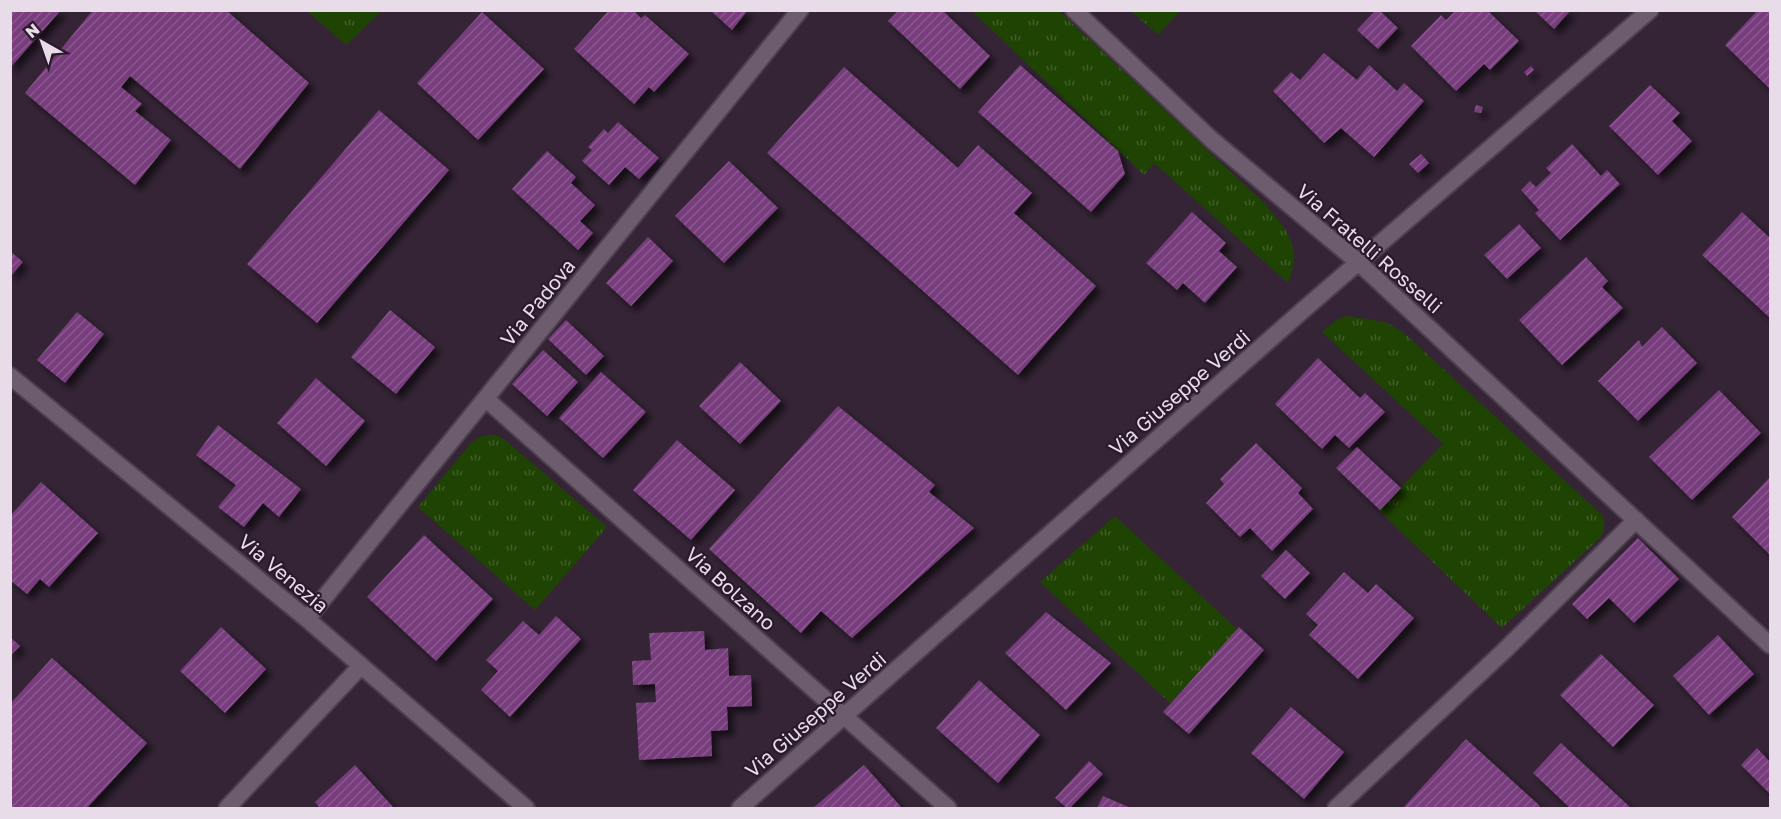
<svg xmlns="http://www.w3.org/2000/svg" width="1781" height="819" viewBox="0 0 1781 819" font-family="'Golos Text',sans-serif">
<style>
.grass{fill:url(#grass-tufts)}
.building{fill:url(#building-hatch);filter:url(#shadow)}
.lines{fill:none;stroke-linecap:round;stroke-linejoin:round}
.minor-casing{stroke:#4c3f4d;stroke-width:20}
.minor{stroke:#6d5b6e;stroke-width:16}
.labels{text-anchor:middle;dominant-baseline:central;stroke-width:4.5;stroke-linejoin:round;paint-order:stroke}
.street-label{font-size:20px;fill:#e7dce8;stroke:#2a1a2b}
</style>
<defs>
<pattern id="grass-tufts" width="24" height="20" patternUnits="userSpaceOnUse" patternTransform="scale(1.5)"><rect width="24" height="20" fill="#1f4302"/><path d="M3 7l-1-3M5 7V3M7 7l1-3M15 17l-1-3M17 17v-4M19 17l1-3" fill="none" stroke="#405e27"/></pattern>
<pattern id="building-hatch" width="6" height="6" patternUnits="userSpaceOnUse" patternTransform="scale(1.5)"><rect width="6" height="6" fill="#783e7d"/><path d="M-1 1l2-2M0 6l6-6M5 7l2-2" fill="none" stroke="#8b598f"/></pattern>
<filter id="shadow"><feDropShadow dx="5.5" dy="5.5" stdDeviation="3" flood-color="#0009"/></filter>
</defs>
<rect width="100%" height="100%" fill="#342435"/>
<!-- grass -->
<g class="grass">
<polygon points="307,11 382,11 346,45"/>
<path d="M972,11H1059L1265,204C1289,233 1302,245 1288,283L1154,163L1144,175Z"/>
<polygon points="1131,11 1180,11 1158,35"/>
<path d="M1347,316L1385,322L1403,332L1602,515C1606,524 1605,529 1600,538L1502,628L1378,510L1443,444L1322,332L1336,320Z"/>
<polygon points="487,435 496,435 505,440 607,527 535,610 418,507 471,443 480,437"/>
<polygon points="1115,516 1238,630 1170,703 1040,582"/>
</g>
<!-- building -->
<g class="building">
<polygon points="10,10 61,10 10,68"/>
<polygon points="93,10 226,10 309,83 240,169 130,76 121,87 142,104 135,111 171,140 135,185 25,93"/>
<polygon points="609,10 633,10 641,18 645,15 689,54 654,92 649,87 634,104 574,49"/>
<polygon points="710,10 748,10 732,30"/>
<polygon points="899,10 942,10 990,56 960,89 888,21"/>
<polygon points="1376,10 1379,10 1398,28 1378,49 1357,30"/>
<polygon points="1456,10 1487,10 1519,41 1490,70 1484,64 1456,91 1411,46 1441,15 1446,20"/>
<polygon points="1534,10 1571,10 1554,29"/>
<polygon points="1758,10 1770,10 1770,89 1725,45"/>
<polygon points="482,12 544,69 478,140 417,83"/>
<polygon points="1324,53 1357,80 1369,65 1397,91 1404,83 1424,101 1374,157 1341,128 1324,143 1273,91 1291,72 1300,80"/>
<polygon points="1020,65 1118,151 1125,174 1091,212 978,112"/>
<polygon points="1531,66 1534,70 1527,76 1524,72"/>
<polygon points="844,67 958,168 978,145 1032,193 1014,213 1096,286 1018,375 767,153"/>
<polygon points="1650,85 1680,113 1672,121 1692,141 1658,175 1609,126"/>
<polygon points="1476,105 1483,107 1481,113 1474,112"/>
<polygon points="379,110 449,170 317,323 247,264"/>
<polygon points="618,122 659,158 639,179 625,167 609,185 582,161 592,150 588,147 604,129 608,133"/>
<polygon points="1572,144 1601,176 1607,170 1620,184 1560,240 1535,213 1539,210 1521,190 1530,181 1536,187 1551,173 1546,168"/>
<polygon points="547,151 576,177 571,183 595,205 580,221 593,233 578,250 512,189"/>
<polygon points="1421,154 1429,163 1418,173 1409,164"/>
<polygon points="729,161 778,208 724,263 675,216"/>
<polygon points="1192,212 1226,243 1219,251 1237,267 1205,303 1183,283 1177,290 1146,263"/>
<polygon points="1742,212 1770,238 1770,318 1702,255"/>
<polygon points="1519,224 1541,248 1507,279 1484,255"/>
<polygon points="648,237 673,261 631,306 606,283"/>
<polygon points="10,251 23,262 10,277"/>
<polygon points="1586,257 1608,281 1602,287 1623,308 1562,365 1519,320"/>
<polygon points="390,310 435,347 396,394 351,357"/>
<polygon points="77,312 104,334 65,383 37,360"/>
<polygon points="566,320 604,356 586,375 548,339"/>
<polygon points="1662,327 1697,363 1638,421 1598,381 1639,340 1642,347"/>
<polygon points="543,350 578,382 547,416 512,384"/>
<polygon points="1318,358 1360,398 1365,393 1385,412 1349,448 1335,435 1322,449 1275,404"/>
<polygon points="740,362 781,401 740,444 699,406"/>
<polygon points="601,372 646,412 603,458 559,418"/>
<polygon points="316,378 365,421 326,466 277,423"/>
<polygon points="1719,390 1761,433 1692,500 1649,457"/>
<polygon points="838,406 935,485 929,492 974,528 852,638 821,611 801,633 709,549"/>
<polygon points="218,425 301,489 279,517 263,503 244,527 218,507 236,485 196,455"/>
<polygon points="677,440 735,490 691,540 633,490"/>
<polygon points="1256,443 1302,488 1298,493 1313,509 1272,551 1250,528 1240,537 1206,503 1224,484 1220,479"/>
<polygon points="1357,447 1401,488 1380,510 1336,468"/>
<polygon points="1770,477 1770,555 1732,517"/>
<polygon points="41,482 98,533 49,587 40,579 27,594 10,580 10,516"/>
<polygon points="424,535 493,599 436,661 367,597"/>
<polygon points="1638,538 1679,579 1634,623 1609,598 1587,619 1572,604"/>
<polygon points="1286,550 1310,573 1285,599 1261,576"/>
<polygon points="1344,572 1368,593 1376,584 1414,618 1358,679 1309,635 1318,625 1306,614"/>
<polygon points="1046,612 1111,663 1066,710 1005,653"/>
<polygon points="556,616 581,639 510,717 481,690 498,671 486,660 523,621 539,635"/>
<polygon points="221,627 266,669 225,713 180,671"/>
<polygon points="1239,627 1264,650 1189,734 1163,712"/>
<polygon points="704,631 705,650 728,648 729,676 751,675 752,706 727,707 728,730 711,731 712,756 639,760 636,703 656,702 655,684 633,685 632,661 651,660 649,633"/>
<polygon points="1718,635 1754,674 1709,715 1673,676"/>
<polygon points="10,637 20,646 10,656"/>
<polygon points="1601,654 1654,705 1613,747 1560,695"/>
<polygon points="52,658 147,743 87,808 10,808 10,704"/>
<polygon points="979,680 1040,735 998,783 936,728"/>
<polygon points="1291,707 1344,752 1304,799 1251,753"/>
<polygon points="1466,739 1540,806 1538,808 1403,808"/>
<polygon points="1561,743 1631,808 1570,808 1533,773"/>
<polygon points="1757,748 1770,762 1770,794 1741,765"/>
<polygon points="1089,761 1103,774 1070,808 1067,808 1055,798"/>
<polygon points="355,765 394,808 320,808 315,802"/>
<polygon points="864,765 902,808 813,808"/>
<polygon points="1103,796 1131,808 1097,808"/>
</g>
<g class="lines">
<!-- minor casing -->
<g class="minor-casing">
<g id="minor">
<polyline points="1074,10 1212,140 1358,262 1770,645"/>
<polyline points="10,376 307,619 526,808"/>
<polyline points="486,399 948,808"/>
<polyline points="307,619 800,10"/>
<polyline points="227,808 361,666"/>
<polyline points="740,808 1302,311 1650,10"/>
<polyline points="1336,808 1504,651 1636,520"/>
</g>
</g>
<!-- minor -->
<use href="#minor" class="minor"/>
</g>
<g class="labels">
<!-- street labels -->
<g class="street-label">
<text transform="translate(1370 248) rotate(41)">Via Fratelli Rosselli</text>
<text transform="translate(537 302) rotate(-51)">Via Padova</text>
<text transform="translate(1179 392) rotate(-41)">Via Giuseppe Verdi</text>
<text transform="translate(284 573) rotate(40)">Via Venezia</text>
<text transform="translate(731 588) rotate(42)">Via Bolzano</text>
<text transform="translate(815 714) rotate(-41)">Via Giuseppe Verdi</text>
</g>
</g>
<!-- border -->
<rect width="1781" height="819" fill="none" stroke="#e7dce8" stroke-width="24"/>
<!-- north arrow -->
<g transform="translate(42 42) rotate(320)" stroke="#2a1a2b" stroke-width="4.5" paint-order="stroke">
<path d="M0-4.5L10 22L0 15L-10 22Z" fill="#e7dce8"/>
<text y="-9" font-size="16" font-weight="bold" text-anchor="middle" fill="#e7dce8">N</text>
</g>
</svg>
